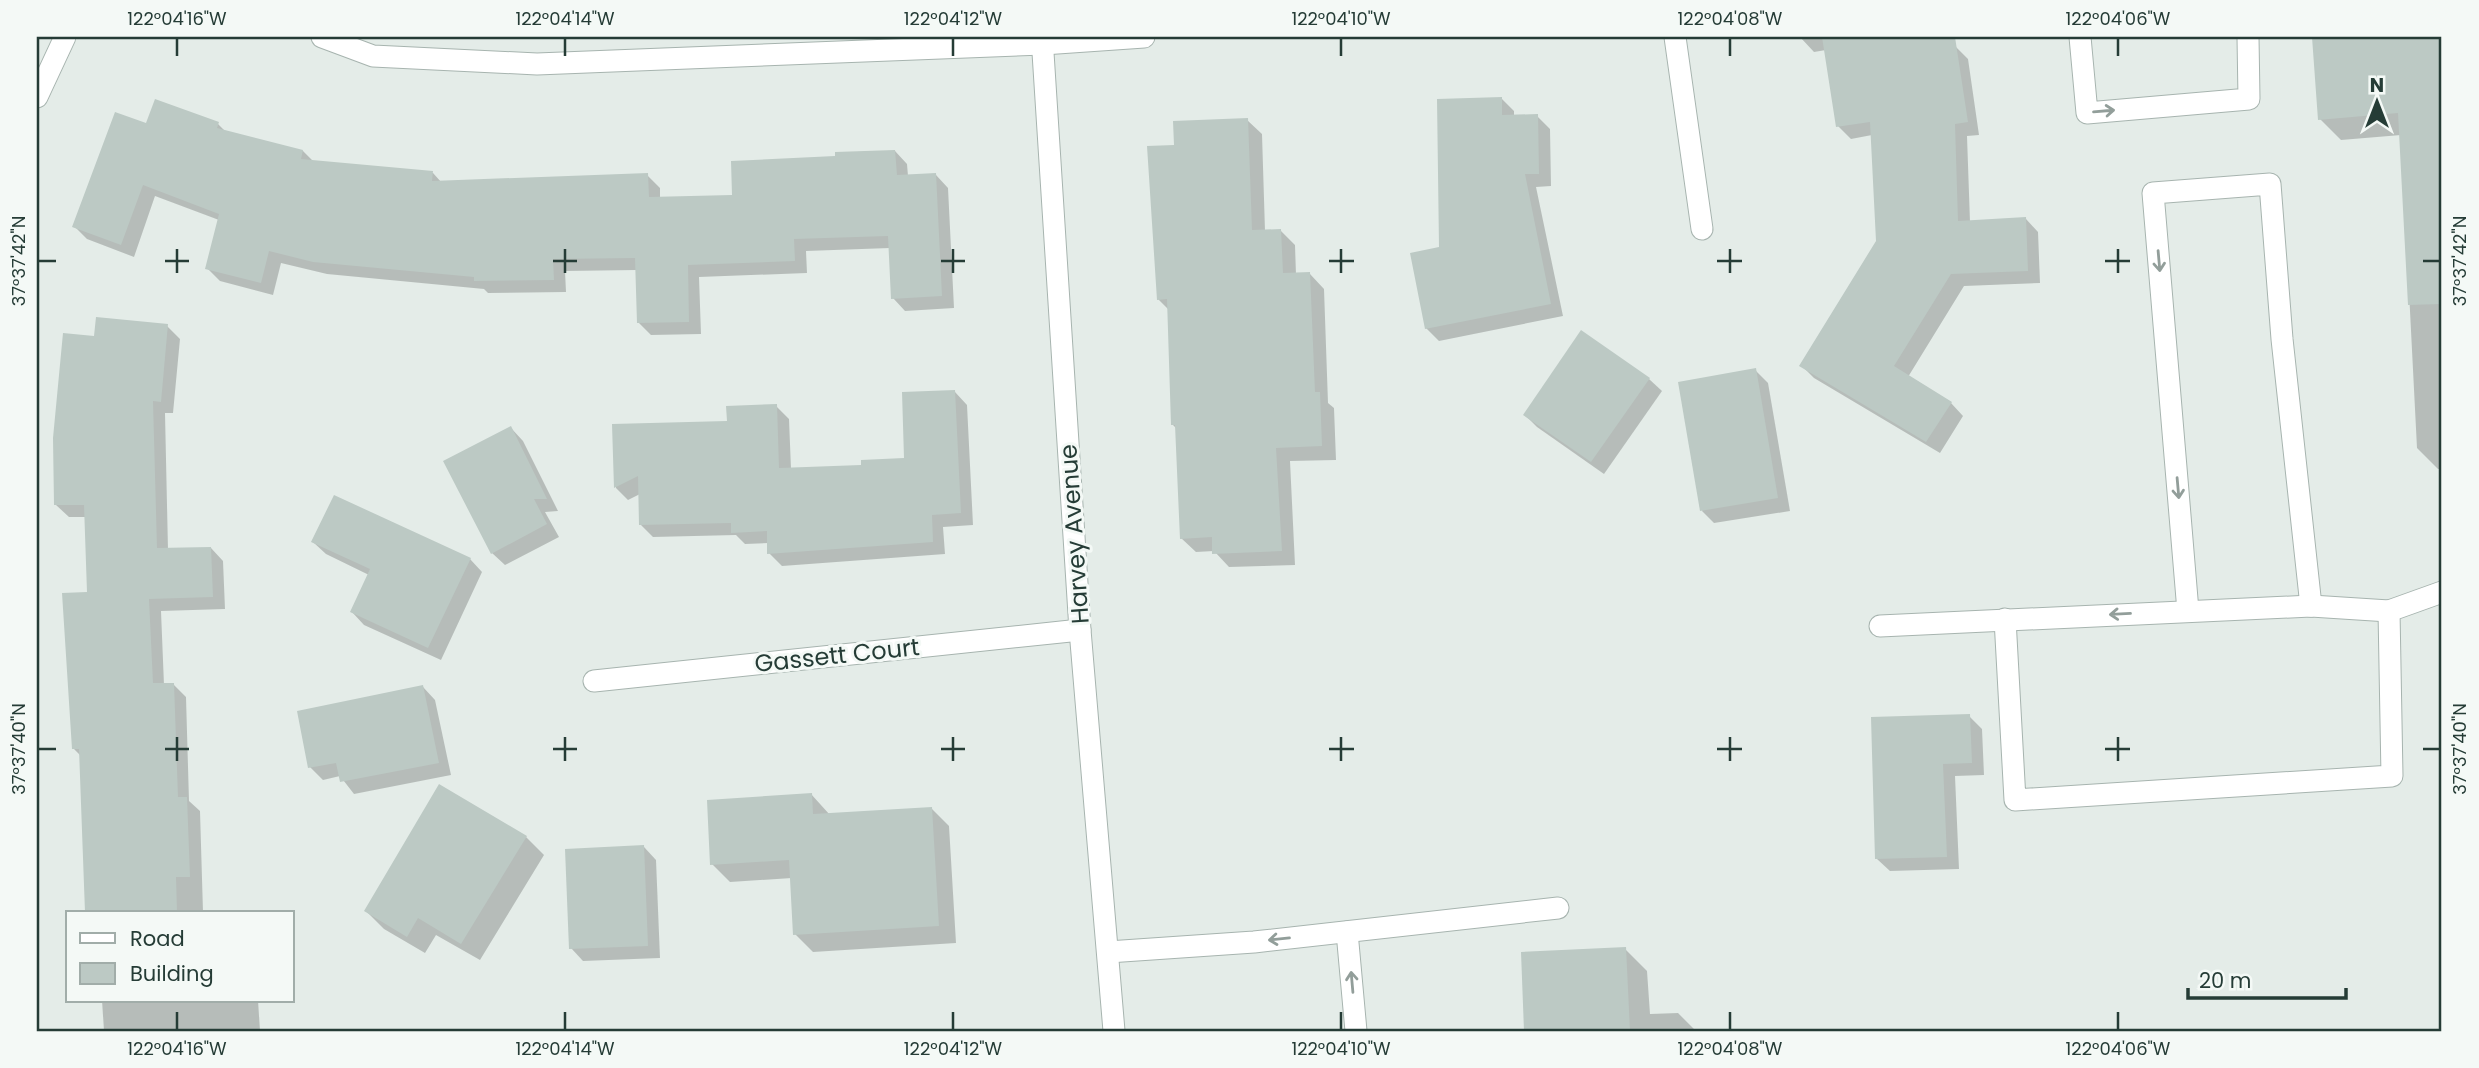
<svg xmlns="http://www.w3.org/2000/svg" width="2479" height="1068" viewBox="0 0 2479 1068" font-family="Poppins,sans-serif">
<style>
.shadow{fill:#0003}
.building{fill:#bcc9c4}
.lines{fill:none;stroke-linecap:round;stroke-linejoin:round}
.minor-casing{stroke:#a7b4af;stroke-width:23}
.minor{stroke:#fff;stroke-width:21}
.oneway{stroke:#929e9a}
.ticks{fill:none;stroke:#253c36;stroke-width:2.5}
.labels{text-anchor:middle;dominant-baseline:central;stroke-width:6;stroke-linejoin:round;paint-order:stroke}
.street-label{font-size:24px;fill:#253c36;stroke:#f4f9f6}
.neatline{fill:none;stroke:#253c36;stroke-width:2.5}
.ticks-label{font-size:18px;text-anchor:middle;fill:#253c36}
</style>
<rect width="100%" height="100%" fill="#e4ece8"/>
<!-- shadow -->
<g class="shadow">
<polygon points="1800,37 1894,37 1897,55 1955,46 1968,59 1979,135 1967,136 1970,222 2026,219 2038,232 2040,283 1964,286 1908,377 1951,403 1963,416 1940,453 1814,378 1801,365 1878,242 1872,135 1851,139 1838,126 1826,50 1814,52"/>
<polygon points="2314,37 2442,37 2442,469 2438,469 2417,448 2401,135 2341,140 2320,119"/>
<polygon points="1502,99 1514,111 1514,117 1537,116 1550,129 1551,186 1536,187 1563,316 1439,341 1426,328 1441,249"/>
<polygon points="1247,120 1262,134 1265,231 1280,230 1295,245 1296,275 1310,274 1324,289 1328,403 1334,408 1336,460 1290,461 1295,565 1229,567 1214,551 1196,552 1181,538 1176,428 1173,425 1169,310 1158,299 1176,147"/>
<polygon points="218,124 227,133 303,151 314,162 433,173 442,183 647,175 660,188 660,198 734,197 837,158 895,151 907,164 908,176 936,175 948,188 954,308 905,311 893,298 890,248 806,251 807,273 699,277 701,334 651,335 638,322 637,270 565,271 566,292 488,293 484,289 327,274 281,263 273,295 220,281 207,268 219,220 155,196 134,257 87,239 74,226 147,125"/>
<polygon points="167,326 180,339 173,413 165,413 168,550 211,548 223,561 225,609 161,611 164,685 173,684 186,697 189,801 200,811 203,912 92,912 80,755 74,749 89,594 86,517 69,517 56,505 95,338"/>
<polygon points="1755,370 1768,383 1790,511 1714,523 1702,511"/>
<polygon points="1649,379 1662,391 1604,474 1537,427 1525,415"/>
<polygon points="955,392 967,405 973,525 943,527 945,554 782,566 769,553 769,543 745,544 736,535 653,537 641,525 640,494 628,500 616,488 614,426 729,422 776,406 789,419 791,469 863,466 906,460"/>
<polygon points="511,428 523,441 558,511 545,512 559,537 505,565 492,553"/>
<polygon points="313,542 470,559 482,572 441,660 364,625 352,612 369,575 326,554"/>
<polygon points="423,687 435,700 451,775 354,794 340,776 323,780 310,767"/>
<polygon points="1969,716 1982,729 1984,775 1955,776 1959,869 1890,871 1877,859"/>
<polygon points="811,794 830,815 931,808 949,826 956,943 813,952 795,934 792,878 730,882 712,864"/>
<polygon points="526,837 544,855 480,960 436,935 425,953 384,929 366,911"/>
<polygon points="644,847 656,860 660,958 583,961 571,948"/>
<polygon points="1625,949 1647,971 1650,1014 1678,1013 1696,1031 1526,1031 1522,954"/>
<polygon points="102,1000 258,1000 260,1031 104,1031"/>
</g>
<!-- building -->
<g class="building">
<polygon points="1822,37 1955,37 1968,122 1955,124 1958,221 2026,217 2028,271 1951,274 1894,366 1952,402 1926,442 1799,366 1876,241 1870,122 1836,127"/>
<polygon points="2312,37 2442,37 2442,304 2408,305 2398,113 2318,120"/>
<polygon points="1502,97 1502,115 1538,114 1539,174 1525,174 1551,304 1425,329 1410,253 1439,247 1437,99"/>
<polygon points="155,99 219,122 217,128 303,150 301,159 433,171 432,181 648,173 649,197 732,195 731,161 835,156 835,152 895,150 897,175 936,173 942,296 891,299 888,236 794,239 795,261 688,265 689,322 637,323 635,258 553,259 554,280 474,281 474,277 313,262 269,251 261,283 205,269 219,214 143,185 121,245 72,227 115,112 146,123"/>
<polygon points="1248,118 1252,230 1281,229 1283,273 1310,272 1315,392 1320,392 1322,446 1276,448 1282,551 1212,554 1212,537 1180,539 1175,425 1171,425 1167,299 1157,300 1147,146 1174,145 1173,121"/>
<polygon points="96,317 168,324 161,402 153,401 157,548 211,547 213,597 149,599 153,683 174,683 178,797 187,797 190,877 176,877 177,912 85,912 79,749 72,749 62,593 87,592 84,505 54,505 53,438 63,333 94,336"/>
<polygon points="1581,330 1650,378 1591,462 1523,415"/>
<polygon points="1756,368 1778,498 1700,511 1678,382"/>
<polygon points="955,390 961,513 932,515 933,542 767,554 767,531 731,533 731,523 639,525 638,476 614,488 612,424 727,421 726,406 777,404 779,468 861,465 861,460 904,458 902,392"/>
<polygon points="511,426 547,499 534,499 547,524 491,554 443,461"/>
<polygon points="334,495 471,558 428,648 350,612 370,569 311,542"/>
<polygon points="423,685 439,763 340,782 336,763 308,768 297,711"/>
<polygon points="1970,714 1972,763 1943,764 1947,857 1875,859 1871,717"/>
<polygon points="439,784 527,836 461,944 418,918 407,937 364,911"/>
<polygon points="812,793 813,814 932,807 939,926 793,935 789,860 710,865 707,800"/>
<polygon points="644,845 648,946 569,949 565,849"/>
<polygon points="1626,947 1630,1031 1524,1031 1521,952"/>
</g>
<g class="lines">
<!-- minor casing -->
<g class="minor-casing">
<g id="minor">
<polyline points="322,37 373,56 537,64 1043,44 1144,37"/>
<polyline points="1042,37 1080,630 1114,1031"/>
<polyline points="1675,37 1702,229"/>
<polyline points="2080,37 2087,113 2249,99 2248,37"/>
<polyline points="37,97 65,37"/>
<polyline points="2188,611 2153,193 2270,184 2282,339 2311,606"/>
<polyline points="2005,619 2015,800 2392,776 2389,611 2442,592"/>
<polyline points="1880,626 2311,606 2389,611"/>
<polyline points="594,681 1080,630"/>
<polyline points="1347,932 1356,1031"/>
<polyline points="1108,952 1254,942 1558,908"/>
</g>
</g>
<!-- minor -->
<use href="#minor" class="minor"/>
</g>
<!-- one-way arrows -->
<defs><path id="oneway-shaft" d="M-6 0H5M1.5-3L5.5 0L1.5 3" fill="none" stroke-width="1.6" stroke-linecap="round" stroke-linejoin="round" transform="scale(1.75)"/></defs>
<g class="oneway">
<use href="#oneway-shaft" transform="translate(2104 111) rotate(-5)"/>
<use href="#oneway-shaft" transform="translate(2159 261) rotate(85)"/>
<use href="#oneway-shaft" transform="translate(2178 488) rotate(85)"/>
<use href="#oneway-shaft" transform="translate(2120 614) rotate(177)"/>
<use href="#oneway-shaft" transform="translate(1279 939) rotate(174)"/>
<use href="#oneway-shaft" transform="translate(1352 982) rotate(-95)"/>
</g>
<!-- ticks -->
<path class="ticks" d="M177,38V56M565,38V56M953,38V56M1341,38V56M1730,38V56M2118,38V56M177,249V273M565,249V273M953,249V273M1341,249V273M1730,249V273M2118,249V273M38,261H56M165,261H189M553,261H577M941,261H965M1329,261H1354M1717,261H1742M2105,261H2130M2423,261H2440M177,737V761M565,737V761M953,737V761M1341,737V761M1730,737V761M2118,737V761M38,749H56M165,749H189M553,749H577M941,749H965M1329,749H1354M1717,749H1742M2105,749H2130M2423,749H2440M177,1012V1030M565,1012V1030M953,1012V1030M1341,1012V1030M1730,1012V1030M2118,1012V1030"/>
<g class="labels">
<!-- street labels -->
<g class="street-label">
<text transform="translate(1074 534) rotate(-94)">Harvey Avenue</text>
<text transform="translate(837 655) rotate(-6)">Gassett Court</text>
</g>
</g>
<!-- border -->
<rect width="2479" height="1068" fill="none" stroke="#f4f9f6" stroke-width="77"/>
<!-- legend -->
<rect x="66" y="911" width="228" height="91" fill="#f4f9f6" stroke="#a1ada9" stroke-width="2"/>
<rect x="80" y="933" width="35" height="10" fill="#ffffff" stroke="#a1ada9" stroke-width="2"/>
<text x="130" y="946" font-size="21" fill="#253c36">Road</text>
<rect x="80" y="963" width="35" height="21" fill="#bcc9c4" stroke="#a1ada9" stroke-width="2"/>
<text x="130" y="981" font-size="21" fill="#253c36">Building</text>
<!-- north arrow -->
<g transform="translate(2377 102)" stroke="#f4f9f6" stroke-width="5" paint-order="stroke">
<path d="M0-5L12 26L0 18L-12 26Z" fill="#253c36"/>
<text y="-10" font-size="19" font-weight="bold" text-anchor="middle" fill="#253c36">N</text>
</g>
<!-- scale -->
<path d="M2188 988v10h158v-10" fill="none" stroke="#253c36" stroke-width="3.5"/>
<text x="2199" y="988" font-size="21" fill="#253c36" stroke="#f4f9f6" stroke-width="5" paint-order="stroke">20 m</text>
<rect x="38" y="38" width="2402" height="992" class="neatline"/>
<g class="ticks-label">
<text x="177" y="25">122°04'16"W</text>
<text x="565" y="25">122°04'14"W</text>
<text x="953" y="25">122°04'12"W</text>
<text x="1341" y="25">122°04'10"W</text>
<text x="1730" y="25">122°04'08"W</text>
<text x="2118" y="25">122°04'06"W</text>
<text transform="translate(19 261) rotate(-90)" y="6">37°37'42"N</text>
<text transform="translate(2460 261) rotate(-90)" y="6">37°37'42"N</text>
<text transform="translate(19 749) rotate(-90)" y="6">37°37'40"N</text>
<text transform="translate(2460 749) rotate(-90)" y="6">37°37'40"N</text>
<text x="177" y="1055">122°04'16"W</text>
<text x="565" y="1055">122°04'14"W</text>
<text x="953" y="1055">122°04'12"W</text>
<text x="1341" y="1055">122°04'10"W</text>
<text x="1730" y="1055">122°04'08"W</text>
<text x="2118" y="1055">122°04'06"W</text>
</g>
</svg>
